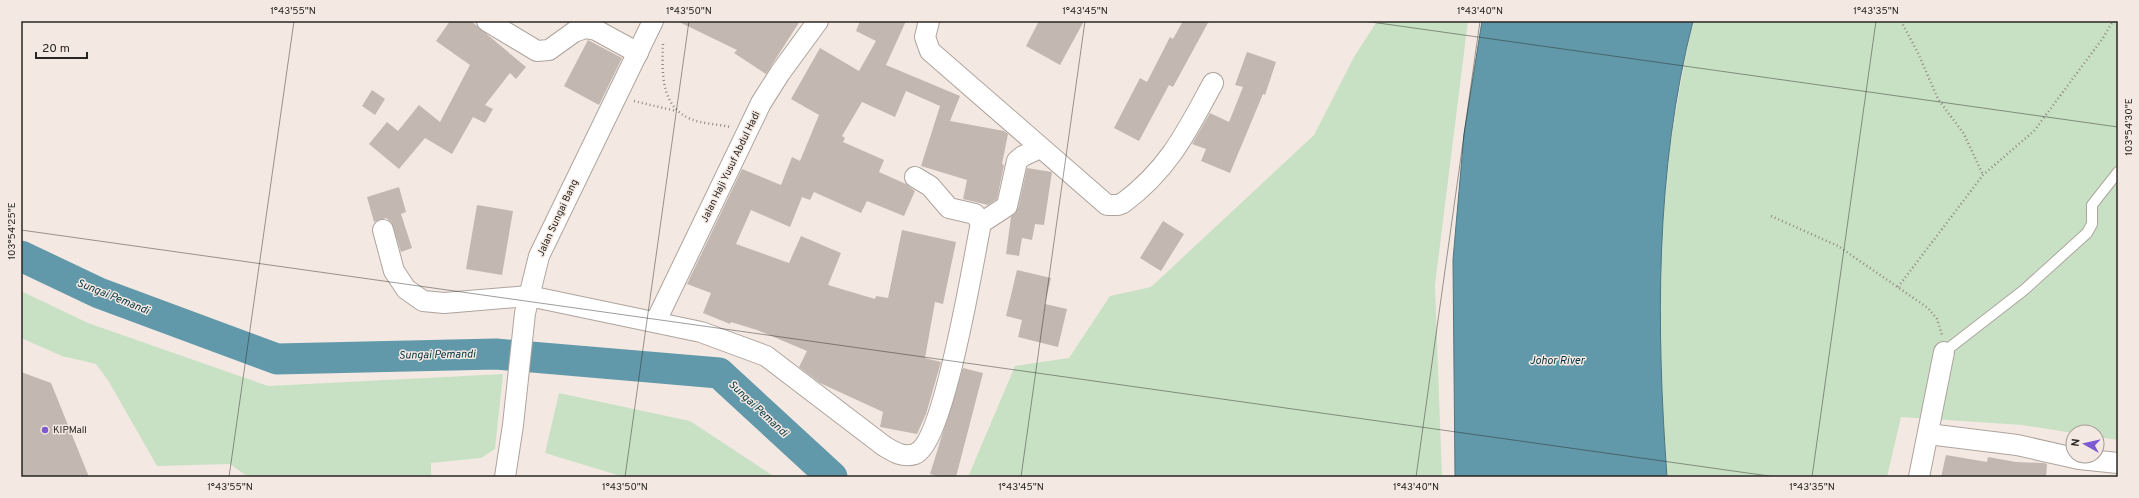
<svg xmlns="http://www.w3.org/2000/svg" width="2139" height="498" viewBox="0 0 2139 498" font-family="Overpass,sans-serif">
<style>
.green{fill:#c8e1c5}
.water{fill:#6199ab;stroke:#507682}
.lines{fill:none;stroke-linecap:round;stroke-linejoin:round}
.river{stroke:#6199ab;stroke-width:31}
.building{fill:#c3b8b1}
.service-casing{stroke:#aea49d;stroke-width:12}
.minor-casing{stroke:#aea49d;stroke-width:22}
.path{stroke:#918984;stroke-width:2.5;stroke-dasharray:1 3;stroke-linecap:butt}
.service{stroke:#fff;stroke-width:10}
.minor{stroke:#fff;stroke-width:20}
.ticks{fill:none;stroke:#292522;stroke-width:1;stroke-opacity:0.45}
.poi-dot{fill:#7d59d3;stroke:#f4e9e2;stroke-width:1.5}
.labels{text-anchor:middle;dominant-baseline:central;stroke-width:3;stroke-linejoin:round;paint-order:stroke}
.street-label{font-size:10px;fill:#292522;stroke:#f4e9e2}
.poi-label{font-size:10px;fill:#292522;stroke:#f4e9e2;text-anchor:start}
.water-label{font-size:11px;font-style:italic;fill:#003341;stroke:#f4e9e2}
.neatline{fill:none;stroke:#292522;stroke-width:1.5}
.ticks-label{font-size:10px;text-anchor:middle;fill:#292522}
</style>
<rect width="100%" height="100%" fill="#f4e9e2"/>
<!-- green -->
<g class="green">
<polygon points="1377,21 1468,21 1435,285 1442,477 968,477 1015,366 1069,358 1110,296 1151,287 1314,135 1354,57"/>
<path d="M1693,21H2118V440L2097,437V432L2073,433L2022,425L1901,417L1887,477H1667C1660,384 1655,288 1664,195C1670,136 1681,79 1693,21Z"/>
<polygon points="21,291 88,323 268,386 503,374 495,449 481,458 431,463 431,477 248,477 230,464 157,466 109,382 96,364 62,356 21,338"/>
<polygon points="559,393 690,421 775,477 624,477 545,453"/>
</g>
<!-- water -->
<path class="water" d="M1482,21H1693C1655,170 1656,325 1667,477H1455L1453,260L1464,134Z"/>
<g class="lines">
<!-- river -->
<polyline class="river" points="21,256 99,293 277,359 496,354 719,373 832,477"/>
</g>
<!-- building -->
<g class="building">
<polygon points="450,21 471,21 526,67 516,79 510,73 485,105 493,109 485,123 473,117 452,154 425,138 399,169 369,144 387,122 398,131 419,105 440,122 470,65 436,41"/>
<polygon points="677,21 800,21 766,74 734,53 737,50"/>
<polygon points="860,21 906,21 886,65 960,96 950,121 1004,131 1008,134 1002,164 1004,165 997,199 988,205 963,199 967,180 921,166 940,106 906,91 895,117 862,102 842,136 845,138 843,142 884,160 879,172 906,184 915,191 904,216 867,201 861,213 814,192 810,200 802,197 790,227 751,210 736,244 789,263 801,236 841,253 828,285 875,299 876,296 888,298 902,230 956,242 943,304 935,302 925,358 941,362 926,414 917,434 880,427 883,412 820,383 799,367 807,351 757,330 731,322 730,324 703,313 711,293 687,284 742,169 781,185 792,157 800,161 819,115 791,99 820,48 859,71 876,41 856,31"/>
<polygon points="1039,21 1084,21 1060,65 1026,46"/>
<polygon points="1183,21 1209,21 1173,87 1169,85 1139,141 1114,128 1140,78 1147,82 1170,37 1173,39"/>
<polygon points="588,40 622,58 599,105 564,86"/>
<polygon points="1247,52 1276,62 1265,95 1263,94 1230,173 1201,161 1206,149 1192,144 1210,113 1229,122 1243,87 1235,85"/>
<polygon points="372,90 385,99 375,115 362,106"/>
<polygon points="1027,168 1052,172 1044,225 1035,224 1032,240 1022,238 1019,256 1006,254 1011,217 1018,208"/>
<polygon points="399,187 406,212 401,214 412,248 401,252 391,222 386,218 374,222 367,197"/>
<polygon points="477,205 513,211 502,275 466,269"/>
<polygon points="1163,221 1184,234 1161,271 1140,258"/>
<polygon points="1017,270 1051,278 1045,304 1067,309 1058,347 1018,337 1022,320 1006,316"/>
<polygon points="963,368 983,373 956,477 942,477 930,474"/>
<polygon points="21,372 51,383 89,477 21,477"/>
<polygon points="1946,455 1987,462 1988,457 2016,462 2044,463 2047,464 2046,477 1941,477"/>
</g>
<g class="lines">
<!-- service casing -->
<g class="service-casing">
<polyline id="service" points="1944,352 2024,290 2087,233 2092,224 2092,205 2118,172"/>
</g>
<!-- minor casing -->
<g class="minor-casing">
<g id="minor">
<polyline points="487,21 537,51 549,50 574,32 585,28 596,30 638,53"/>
<path d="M929,21L925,37L930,51L1107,205H1118L1123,203C1169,169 1187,131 1213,83"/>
<polyline points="981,223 1007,206 1017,161 1023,156 1040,148"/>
<path d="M383,230L394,271L406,289L423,301L444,303L529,296L701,332L766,356L884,446C894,452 903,458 915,454C944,442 973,263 980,228L981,223L975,214L949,208L930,186L915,177"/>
<polyline points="656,321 761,103 780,73 818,21"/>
<polyline points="1928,434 2017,445 2079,459 2118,463"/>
<polyline points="505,477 513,425 525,313 539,256 653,21"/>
<polyline points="1919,477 1944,352"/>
</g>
</g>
<!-- path -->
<g class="path">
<polyline points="1901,21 1918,53 1938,99 1964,134 1983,175"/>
<path d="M663,44C662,71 660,107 691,119C702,124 718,124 730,127"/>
<polyline points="634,101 676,111"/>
<polyline points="1771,216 1838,246 1928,308 1937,319 1942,335"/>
<polyline points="1898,287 1983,175 2034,131 2103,38 2113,21"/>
</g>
<!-- service -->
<use href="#service" class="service"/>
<!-- minor -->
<use href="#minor" class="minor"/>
</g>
<!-- ticks -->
<path class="ticks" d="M1364,21L2118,127M21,230L1776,477M229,477L294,21M625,477L689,21M1021,477L1085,21M1416,477L1480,21M1812,477L1876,21"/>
<!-- markers -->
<circle class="poi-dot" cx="45" cy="430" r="4"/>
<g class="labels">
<!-- street labels -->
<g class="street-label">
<text transform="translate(731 167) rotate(-64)">Jalan Haji Yusuf Abdul Hadi</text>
<text transform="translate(558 218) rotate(-65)">Jalan Sungai Bang</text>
</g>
<!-- poi labels -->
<g class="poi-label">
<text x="53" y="430">KIPMall</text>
</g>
<!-- water labels -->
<g class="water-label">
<text transform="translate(113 297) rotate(22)">Sungai Pemandi</text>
<text transform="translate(437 355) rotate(-1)">Sungai Pemandi</text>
<text x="1557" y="361">Johor River</text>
<text transform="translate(758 409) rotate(43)">Sungai Pemandi</text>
</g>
</g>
<!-- border -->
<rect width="2139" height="498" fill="none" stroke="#f4e9e2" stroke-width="44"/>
<!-- north arrow -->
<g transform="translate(2085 444) rotate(278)"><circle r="19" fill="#f4e9e2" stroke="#a39b95"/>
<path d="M0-3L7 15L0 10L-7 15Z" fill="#7d59d3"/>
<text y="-6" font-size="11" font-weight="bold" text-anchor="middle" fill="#292522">N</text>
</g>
<!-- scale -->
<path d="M36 52v6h51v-6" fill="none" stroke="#292522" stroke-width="2"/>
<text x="42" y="52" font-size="12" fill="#292522" stroke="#f4e9e2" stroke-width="3" paint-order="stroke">20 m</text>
<rect x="22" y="22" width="2095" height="454" class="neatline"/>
<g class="ticks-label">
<text x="293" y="14">1°43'55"N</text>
<text x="689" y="14">1°43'50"N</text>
<text x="1085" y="14">1°43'45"N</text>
<text x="1480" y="14">1°43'40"N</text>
<text x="1876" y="14">1°43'35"N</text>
<text transform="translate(2128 127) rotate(-90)" y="4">103°54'30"E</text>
<text transform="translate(11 231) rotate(-90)" y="4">103°54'25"E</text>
<text x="230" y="490">1°43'55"N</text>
<text x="625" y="490">1°43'50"N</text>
<text x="1021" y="490">1°43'45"N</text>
<text x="1416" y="490">1°43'40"N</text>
<text x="1812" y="490">1°43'35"N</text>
</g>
</svg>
